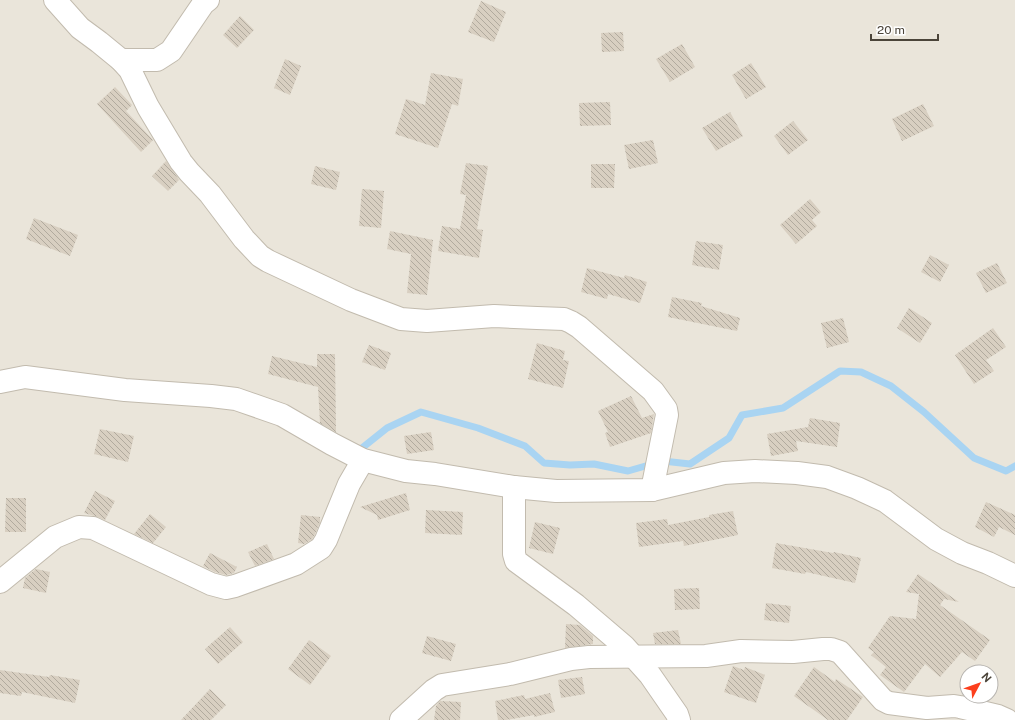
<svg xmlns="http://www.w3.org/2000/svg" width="1015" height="720" viewBox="0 0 1015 720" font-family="'Public Sans',sans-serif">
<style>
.residential{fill:#eae5da;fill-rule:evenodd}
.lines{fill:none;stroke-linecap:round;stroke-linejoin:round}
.stream{stroke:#a9d4f2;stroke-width:7}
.building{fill:url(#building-back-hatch)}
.minor-casing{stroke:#c2bbae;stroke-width:24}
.minor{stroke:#fff;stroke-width:22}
</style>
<defs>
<pattern id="building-back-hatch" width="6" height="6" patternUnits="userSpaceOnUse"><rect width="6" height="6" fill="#d8cfc1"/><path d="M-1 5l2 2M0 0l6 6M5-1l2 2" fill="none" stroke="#b1aa9e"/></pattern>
</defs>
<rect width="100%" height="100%" fill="#f6f3ec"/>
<!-- residential -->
<path class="residential" d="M0,0H1015V720H0ZM967,672H991V696H967Z"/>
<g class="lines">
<!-- stream -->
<polyline class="stream" points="357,452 387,428 421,412 478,428 525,446 544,463 570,465 594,464 628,471 663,461 690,464 729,438 742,415 783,408 840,371 861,372 891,386 924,412 974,458 1006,471 1015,466"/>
</g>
<!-- building -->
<g class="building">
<polygon points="481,1 506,12 494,42 468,32"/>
<polygon points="240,16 254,30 237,48 223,35"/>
<polygon points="623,32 624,51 602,52 601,33"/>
<polygon points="682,44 695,67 670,82 656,59"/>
<polygon points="285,59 301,66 290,95 274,88"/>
<polygon points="751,63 766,87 746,99 732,75"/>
<polygon points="431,73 463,79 458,106 452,104 438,148 395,134 406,99 425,105"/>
<polygon points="115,87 132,105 126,111 153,140 141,152 97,104"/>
<polygon points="610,102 611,125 580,126 579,103"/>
<polygon points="923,104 934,126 902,141 892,119"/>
<polygon points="730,112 743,136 716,151 702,128"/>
<polygon points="793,121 808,140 788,155 774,136"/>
<polygon points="653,140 658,163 629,169 624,145"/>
<polygon points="166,161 179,180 168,191 152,176"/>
<polygon points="466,163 488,166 477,229 483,230 479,258 438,251 442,226 460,229 466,195 460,194"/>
<polygon points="591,164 615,164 614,188 591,188"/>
<polygon points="315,166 340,172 336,190 311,184"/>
<polygon points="362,189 384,191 381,228 359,226"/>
<polygon points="810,199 821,212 812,220 817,226 796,244 780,225"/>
<polygon points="34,218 78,235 70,256 26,239"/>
<polygon points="390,231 433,240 427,295 407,293 411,254 387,249"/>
<polygon points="696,241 723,245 719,270 692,265"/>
<polygon points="930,255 949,265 940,282 921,272"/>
<polygon points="997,263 1007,283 986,293 976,273"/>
<polygon points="587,268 624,278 625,275 647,282 640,303 608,294 607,299 581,292"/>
<polygon points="672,297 702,303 701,306 740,318 737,331 668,317"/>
<polygon points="909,308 932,323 920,343 897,328"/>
<polygon points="843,318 849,342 827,348 821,323"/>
<polygon points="993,328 1006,347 986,360 994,371 974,384 955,355"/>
<polygon points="537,343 565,351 563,360 569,361 563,388 528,379"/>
<polygon points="369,345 391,353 385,370 362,362"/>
<polygon points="317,354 335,354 336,432 320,423 318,387 268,374 272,356 317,367"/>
<polygon points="631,396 642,418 654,414 651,433 610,447 605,433 608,432 598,411"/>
<polygon points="810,418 840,423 837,447 796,441 798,451 771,456 767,434 808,427"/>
<polygon points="100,429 134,436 128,462 94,454"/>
<polygon points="431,432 434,450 407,454 404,436"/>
<polygon points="95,491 115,501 105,520 98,517 84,513"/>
<polygon points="406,493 410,510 378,520 377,515 360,507"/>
<polygon points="6,498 26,498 26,532 5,532"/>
<polygon points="986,502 1015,515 1015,535 999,527 994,537 975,527"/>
<polygon points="426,510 463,512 462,535 425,533"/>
<polygon points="733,511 738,535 684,546 683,541 639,547 636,523 667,519 668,525 709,517 709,515"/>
<polygon points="150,514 166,527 153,543 134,534"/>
<polygon points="301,515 320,517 320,522 315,534 312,539 304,544 298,543"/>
<polygon points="535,522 560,528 553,554 529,548"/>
<polygon points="776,543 833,553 834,552 861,558 855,583 806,572 805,574 772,568"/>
<polygon points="267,544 274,559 255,566 248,552"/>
<polygon points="210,553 237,567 234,573 226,575 215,572 203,566"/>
<polygon points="36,569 50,572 46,593 23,588 25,578"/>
<polygon points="918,574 959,602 944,599 940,605 990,640 975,661 962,652 940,677 925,664 904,692 880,675 886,667 871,655 874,652 868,648 890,616 916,619 919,594 906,592"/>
<polygon points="699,588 700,609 675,610 674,589"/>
<polygon points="766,603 791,606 789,623 764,620"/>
<polygon points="566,624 580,625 593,636 593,644 565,648"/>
<polygon points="230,627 243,642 218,664 205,649"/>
<polygon points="678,630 681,644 655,644 653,633"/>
<polygon points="427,636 456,644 451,661 422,653"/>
<polygon points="309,640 331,656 310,685 288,669"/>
<polygon points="733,666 744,670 745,667 765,675 756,703 724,692"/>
<polygon points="814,667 835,682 836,679 863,697 847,720 828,720 794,696"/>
<polygon points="0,670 49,677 50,675 80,680 75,703 22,692 21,696 0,693"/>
<polygon points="582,677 585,694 561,698 558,680"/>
<polygon points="210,689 226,705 211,720 181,720"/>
<polygon points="550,693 555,712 534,717 534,715 506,720 498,720 495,701 524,695 525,699"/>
<polygon points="440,701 461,702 460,720 434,720 436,706"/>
</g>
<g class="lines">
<!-- minor casing -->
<g class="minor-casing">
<g id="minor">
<polyline points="55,0 80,28 99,42 121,60 130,70 148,107 181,162 189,172 210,194 244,239 260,256 268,261 351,300 401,319 427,321 494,316 537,318 564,319 571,322 579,327 653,391 666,409 667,415 652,490"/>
<polyline points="121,60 157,60 171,51 203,4 208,0"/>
<polyline points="0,382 25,377 125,390 211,396 236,399 282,415 332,444 363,460 406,471 435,474 514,487 556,491 652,490 724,473 755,471 797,473 827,477 857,488 885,501 936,539 962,553 988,563 1015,576"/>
<polyline points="514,487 514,554 516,561 576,605 624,646 650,675 677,714 679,720"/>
<polyline points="0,582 55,537 79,527 93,528 211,584 226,588 235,586 296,564 321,548 326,540 349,484 363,460"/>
<polyline points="401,720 434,690 442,685 510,674 571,659 589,657 706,656 741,651 793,652 823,649 831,649 840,652 883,700 889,703 927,708 954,706 960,707 998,716 1007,720"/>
</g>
</g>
<!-- minor -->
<use href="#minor" class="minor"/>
</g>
<!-- north arrow -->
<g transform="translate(979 684) rotate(49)"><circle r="19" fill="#ffffff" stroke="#b7b4b0"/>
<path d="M0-3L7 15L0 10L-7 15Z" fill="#fc3f1d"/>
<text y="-6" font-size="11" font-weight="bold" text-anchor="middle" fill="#4b4439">N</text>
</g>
<!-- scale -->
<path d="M871 34v6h67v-6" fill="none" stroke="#4b4439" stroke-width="2"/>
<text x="877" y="34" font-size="12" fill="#4b4439" stroke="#ffffff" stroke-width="3" paint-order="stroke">20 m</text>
</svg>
